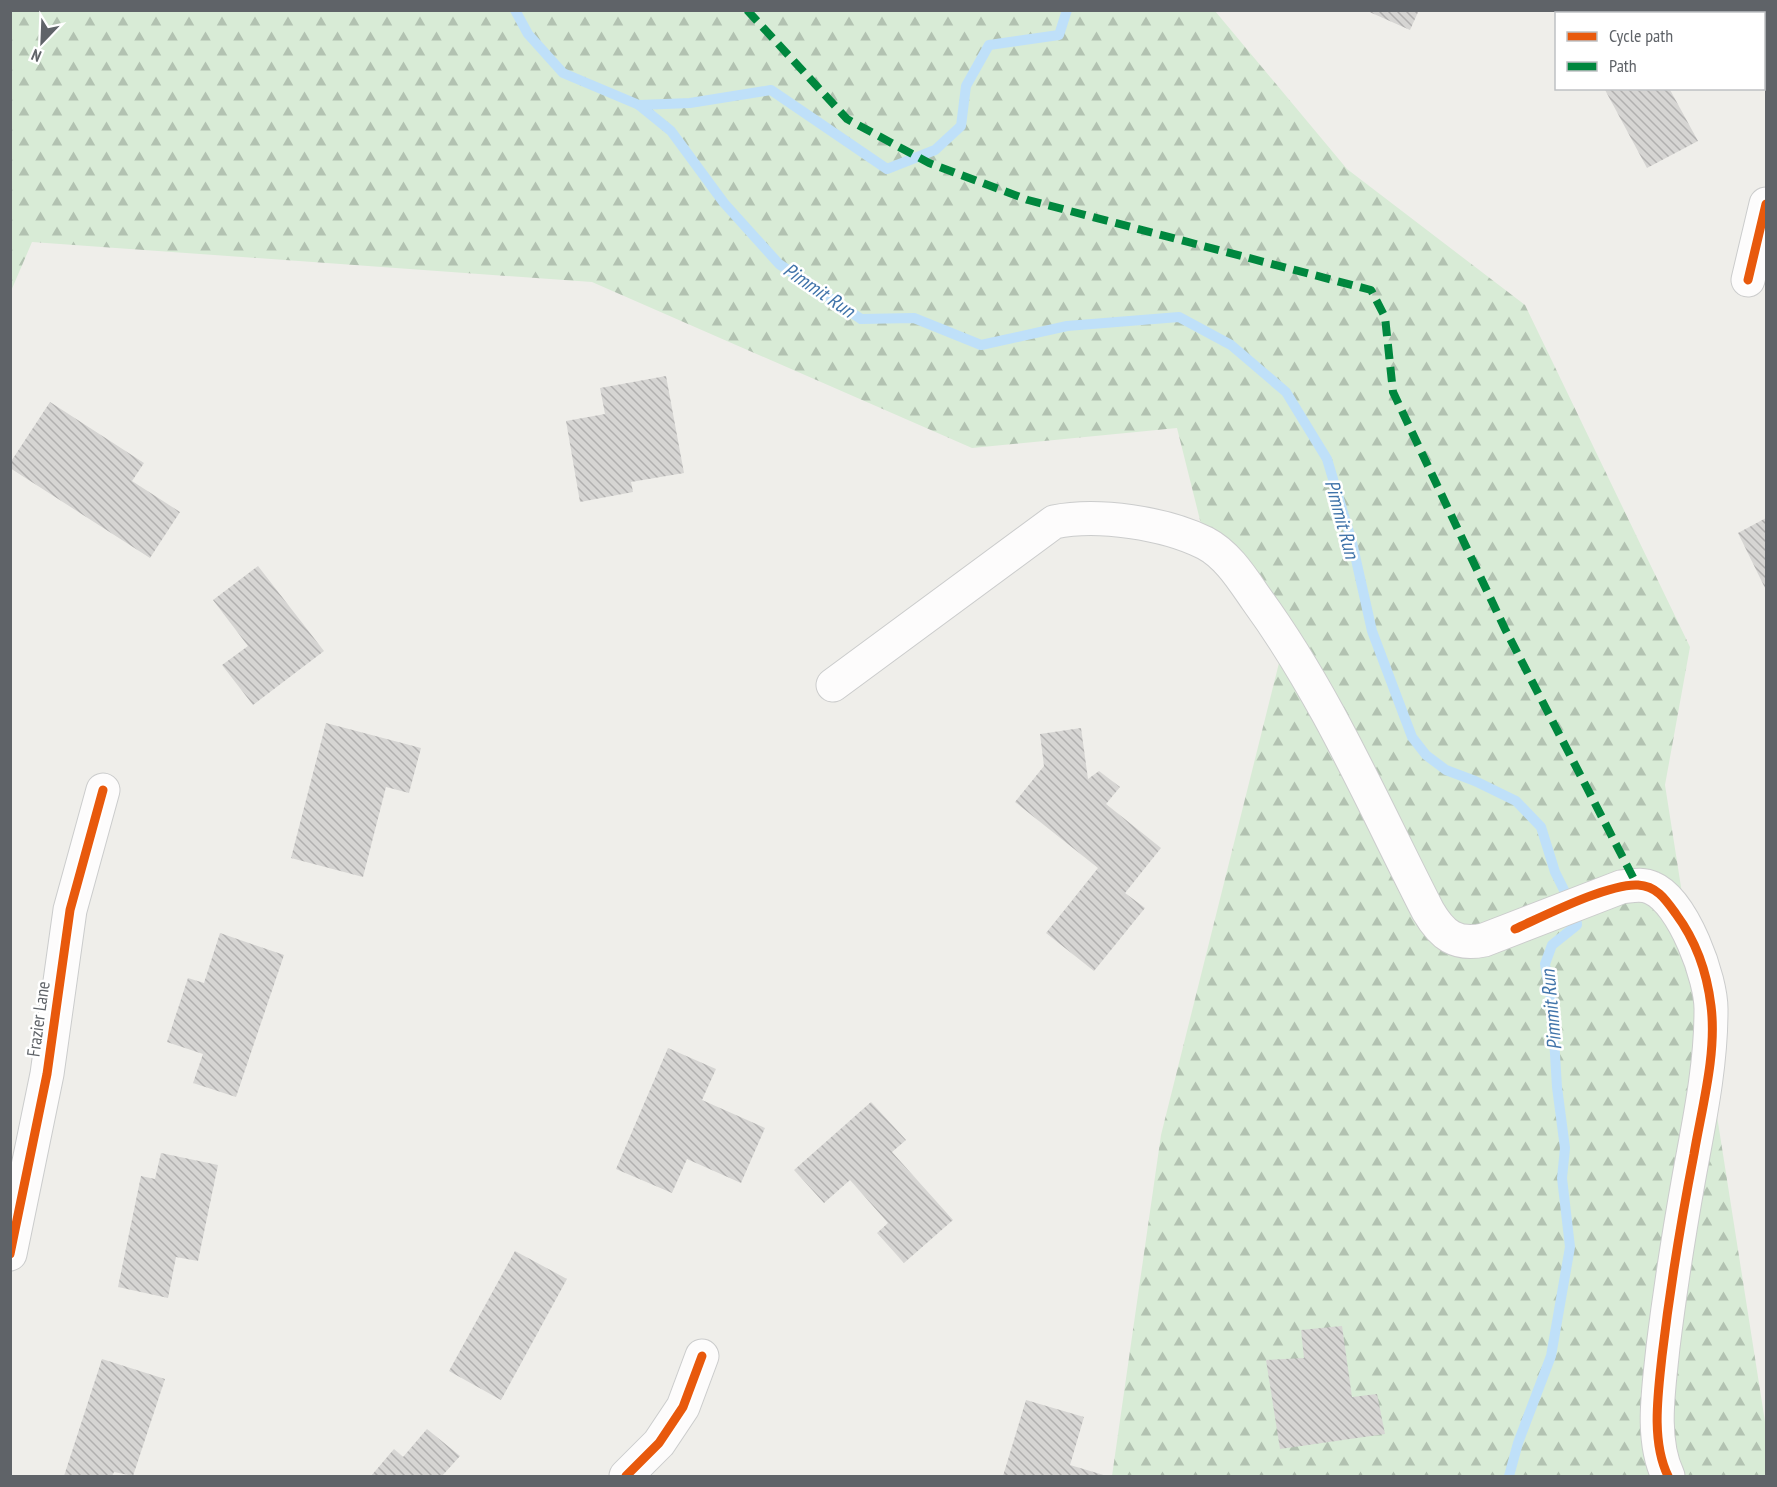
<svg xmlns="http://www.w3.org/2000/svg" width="1777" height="1487" viewBox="0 0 1777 1487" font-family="'PT Sans Narrow',sans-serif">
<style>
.forest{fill:url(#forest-firs)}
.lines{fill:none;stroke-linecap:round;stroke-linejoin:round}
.stream{stroke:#bfe0f9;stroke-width:10}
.building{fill:url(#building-back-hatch)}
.minor-casing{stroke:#cbcccc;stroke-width:35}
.minor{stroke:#fdfcfc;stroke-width:33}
.quiet{stroke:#00873e;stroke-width:8;stroke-dasharray:15 8;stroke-linecap:butt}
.cycleway-casing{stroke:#fff;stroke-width:13}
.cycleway{stroke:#e8590c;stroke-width:9}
.labels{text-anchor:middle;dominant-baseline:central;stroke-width:5;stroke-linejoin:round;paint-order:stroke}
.street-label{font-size:18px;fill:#5f6368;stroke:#fff}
.water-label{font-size:20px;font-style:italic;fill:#4174aa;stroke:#fff}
</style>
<defs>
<pattern id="forest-firs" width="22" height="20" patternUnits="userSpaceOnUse" patternTransform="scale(1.5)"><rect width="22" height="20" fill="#d8ebd6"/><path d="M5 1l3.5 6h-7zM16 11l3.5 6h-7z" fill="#b2c2b1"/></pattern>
<pattern id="building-back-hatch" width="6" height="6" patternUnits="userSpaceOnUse" patternTransform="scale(1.5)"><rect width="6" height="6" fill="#d6d5d3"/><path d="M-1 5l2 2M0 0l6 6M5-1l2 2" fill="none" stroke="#b1b0af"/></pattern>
</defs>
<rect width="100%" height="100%" fill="#efeeea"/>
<!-- forest -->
<polygon class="forest" points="11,11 1215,11 1347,169 1525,305 1690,647 1665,785 1766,1428 1766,1476 1112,1476 1161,1135 1285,639 1206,544 1177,428 972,448 592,282 32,242 11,291"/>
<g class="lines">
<!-- stream -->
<g class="stream">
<polyline points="515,10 528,34 563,73 639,105 671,131 724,203 779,264 861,319 914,318 981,345 1067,326 1179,317 1231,345 1286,392 1327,459 1352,542 1372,631 1412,737 1426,755 1446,770 1475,781 1516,801 1541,827 1555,872 1576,914 1577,925 1552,945 1545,964 1552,1005 1557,1087 1565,1148 1562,1178 1570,1247 1551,1356 1518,1443 1509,1476"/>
<polyline points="639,105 690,103 771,90 887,169 935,150 961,126 966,86 989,45 1059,35 1067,10"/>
</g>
</g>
<!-- building -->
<g class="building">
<polygon points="1365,10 1419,10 1410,30"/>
<polygon points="1604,88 1669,88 1698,141 1647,168"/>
<polygon points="666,376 684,473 631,482 633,492 580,502 566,421 605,414 600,388"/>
<polygon points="50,402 144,463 132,481 180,512 150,558 10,468 10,463"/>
<polygon points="1766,518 1766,590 1738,533"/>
<polygon points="258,566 324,651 253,705 222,665 248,646 213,600"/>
<polygon points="326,723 421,748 409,793 386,787 363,877 291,858"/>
<polygon points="1081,728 1088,779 1099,771 1120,787 1106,804 1161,848 1125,893 1145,908 1094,971 1046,933 1098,868 1015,802 1044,766 1040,734"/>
<polygon points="220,933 284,955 236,1097 193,1083 203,1054 167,1042 188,978 204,983"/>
<polygon points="668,1048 716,1069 702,1100 765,1128 741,1183 687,1159 672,1193 616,1169"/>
<polygon points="871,1102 906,1140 892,1152 953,1220 904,1263 877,1233 888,1223 850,1180 824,1203 794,1170"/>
<polygon points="161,1153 218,1165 198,1261 176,1257 168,1298 118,1287 141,1176 155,1179"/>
<polygon points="515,1251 567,1279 501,1400 449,1371"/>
<polygon points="1342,1326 1352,1397 1377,1394 1385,1434 1280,1449 1266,1360 1304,1358 1301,1330"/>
<polygon points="102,1359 165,1379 133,1476 114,1472 112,1476 64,1476"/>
<polygon points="1026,1400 1084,1417 1070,1465 1107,1476 1003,1476"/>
<polygon points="427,1429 460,1456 442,1476 371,1476 394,1449 403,1457"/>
</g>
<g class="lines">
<!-- minor casing -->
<g class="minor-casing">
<g id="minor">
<polyline points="1748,280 1766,204"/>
<path d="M833,685L1054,522C1098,513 1165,523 1205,543C1228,555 1243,580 1257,600C1327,696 1374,806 1428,911C1442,935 1456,946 1484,940L1621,887C1632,886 1642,883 1652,888C1683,901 1712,979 1711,1011C1711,1067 1699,1122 1689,1177C1679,1233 1670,1290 1663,1347C1659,1388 1650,1438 1668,1476"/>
<polyline points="10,1254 47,1074 70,910 103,790"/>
<polyline points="626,1476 659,1443 683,1407 702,1356"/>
</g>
</g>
<!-- minor -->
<use href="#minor" class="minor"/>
<!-- quiet -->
<polyline class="quiet" points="747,10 847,119 929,163 1028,200 1371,290 1385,317 1393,392 1505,629 1637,885"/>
<!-- cycleway casing -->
<g class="cycleway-casing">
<g id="cycleway">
<polyline points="1748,280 1766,204"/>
<path d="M1515,929C1544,916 1609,883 1638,885C1657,886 1666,900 1676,914C1696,941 1707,972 1711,1006C1717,1053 1702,1107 1694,1154C1681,1221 1670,1288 1662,1356C1658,1394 1651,1441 1668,1476"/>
<polyline points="10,1254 47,1074 70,910 103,790"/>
<polyline points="626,1476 659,1443 683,1407 702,1356"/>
</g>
</g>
<!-- cycleway -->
<use href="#cycleway" class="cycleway"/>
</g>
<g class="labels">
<!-- street labels -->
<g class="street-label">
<text transform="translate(38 1019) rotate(-82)">Frazier Lane</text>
</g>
<!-- water labels -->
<g class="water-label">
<text transform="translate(819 290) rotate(34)">Pimmit Run</text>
<text transform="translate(1342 519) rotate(75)">Pimmit Run</text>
<text transform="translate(1551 1010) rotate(-95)">Pimmit Run</text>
</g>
</g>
<!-- border -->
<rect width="1777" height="1487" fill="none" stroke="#5f6368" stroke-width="24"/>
<!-- legend -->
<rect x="1555" y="12" width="210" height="78" fill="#ffffff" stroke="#bfc1c3" stroke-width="1.5"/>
<rect x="1567" y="32" width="30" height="9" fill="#e8590c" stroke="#bfc1c3" stroke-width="1.5"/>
<text x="1609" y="42" font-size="18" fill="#5f6368">Cycle path</text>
<rect x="1567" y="62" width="30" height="9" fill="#00873e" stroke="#bfc1c3" stroke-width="1.5"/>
<text x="1609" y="72" font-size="18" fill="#5f6368">Path</text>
<!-- north arrow -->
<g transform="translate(42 42) rotate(203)" stroke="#ffffff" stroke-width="4.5" paint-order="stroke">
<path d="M0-4.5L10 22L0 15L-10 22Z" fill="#5f6368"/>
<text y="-9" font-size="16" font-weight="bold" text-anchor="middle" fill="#5f6368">N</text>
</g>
</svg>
